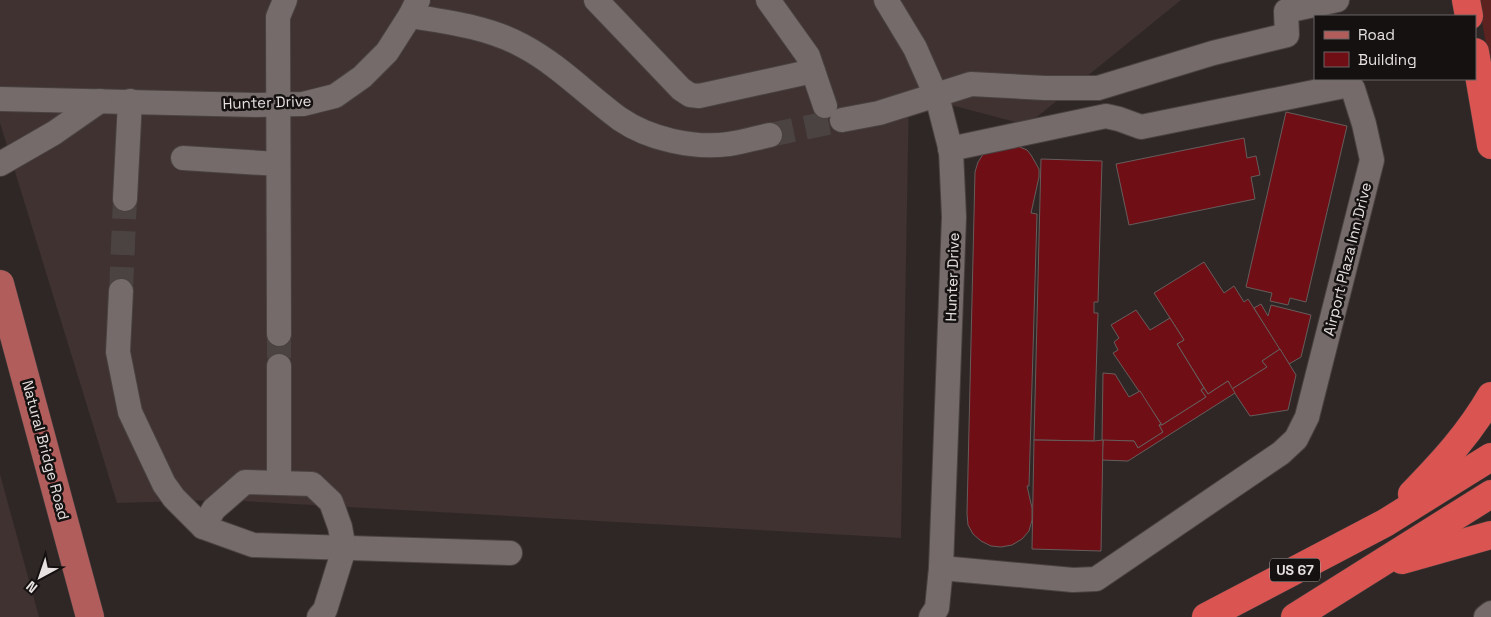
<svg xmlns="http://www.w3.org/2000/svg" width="1491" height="617" viewBox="0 0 1491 617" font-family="'Space Grotesk',sans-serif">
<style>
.built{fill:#3f3230}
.green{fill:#5b2220}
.building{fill:#700e15;stroke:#665d5c}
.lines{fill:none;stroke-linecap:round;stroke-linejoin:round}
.minor-tunnel{stroke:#4b4342;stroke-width:24;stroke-dasharray:24 12;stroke-linecap:butt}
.minor-casing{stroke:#494241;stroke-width:26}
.major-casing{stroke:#494241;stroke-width:29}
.highway-casing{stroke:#494241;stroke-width:29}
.minor{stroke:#746b6a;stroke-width:24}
.major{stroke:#b15d5b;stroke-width:28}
.highway{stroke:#da5451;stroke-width:28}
.labels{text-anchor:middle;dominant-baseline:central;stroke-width:5;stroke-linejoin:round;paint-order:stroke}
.shield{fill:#151111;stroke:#a8a3a3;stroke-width:1}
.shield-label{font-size:14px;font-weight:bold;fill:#e7e2e1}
.street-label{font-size:15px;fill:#e7e2e1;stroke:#151111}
</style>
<rect width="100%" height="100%" fill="#2f2726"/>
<!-- built -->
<g class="built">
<polygon points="0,0 1181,0 1027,125 909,94 901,538 223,500 117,503 0,123"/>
<polygon points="0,474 39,617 0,617"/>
</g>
<!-- green -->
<polygon class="green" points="1478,0 1491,0 1491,72 1480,10"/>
<!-- building -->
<g class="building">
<polygon points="1286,112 1347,126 1306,302 1290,298 1288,305 1270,301 1272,293 1246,287"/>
<polygon points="1244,138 1247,158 1256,156 1260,175 1251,177 1255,199 1129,225 1116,164"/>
<polygon points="1015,145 1027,150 1031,155 1039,169 1039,177 1031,213 1037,214 1029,486 1027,486 1032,508 1032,520 1029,531 1022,539 1012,545 1001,547 991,546 981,541 973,534 968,525 967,514 975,172 978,162 984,153"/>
<polygon points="1041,159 1102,161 1098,302 1094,302 1094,313 1098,313 1094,441 1034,440"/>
<polygon points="1204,262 1224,293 1234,286 1244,302 1248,299 1280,349 1262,361 1267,367 1232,389 1228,381 1208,394 1177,344 1184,340 1154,293"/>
<polygon points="1261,304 1268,316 1271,305 1311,315 1301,357 1289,364 1254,308"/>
<polygon points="1136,310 1150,330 1170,318 1184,340 1177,344 1204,388 1201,390 1206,397 1162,425 1113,353 1118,350 1114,342 1119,338 1111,325"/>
<polygon points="1280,349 1296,375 1288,410 1250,416 1232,389 1267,367 1262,361"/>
<polygon points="1103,373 1115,374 1129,397 1140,391 1161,424 1159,425 1163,432 1138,448 1134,441 1102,441"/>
<polygon points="1228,381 1235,393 1128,461 1102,460 1103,440 1134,441 1138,448 1163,432 1159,425 1162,425 1206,397 1201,390 1204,388 1208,394"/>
<polygon points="1034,440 1094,441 1103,440 1101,551 1032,549"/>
</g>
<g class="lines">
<!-- minor-tunnel -->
<g class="minor-tunnel">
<polyline points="770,135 842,120"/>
<polyline points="121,291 125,199"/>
<polyline points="279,334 279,366"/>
</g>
<!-- minor casing -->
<g class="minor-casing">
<g id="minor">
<polyline points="596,0 681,89 690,95 699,96 813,71"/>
<polyline points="768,0 808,56 825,106"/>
<polyline points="886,0 915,48 938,100 951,151 954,217 941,568 937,608 931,617"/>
<path d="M410,16C448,22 489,27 523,46C559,65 587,95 620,119C649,139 694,149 729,144C743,142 756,138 770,135"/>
<polyline points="0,99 256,105 303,104 335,96 362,77 387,52 410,16 418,0"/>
<polyline points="842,120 879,113 971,84 1045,88 1098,88 1213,53 1287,35 1286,11 1337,0"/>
<polyline points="183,158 278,164"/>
<polyline points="0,164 54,133 100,101"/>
<polyline points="125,199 130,101"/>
<polyline points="121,291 118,352 130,412 164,484 174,498 203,527 253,545 510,553"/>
<polyline points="279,334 278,17 285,0"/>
<polyline points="279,483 279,366"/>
<polyline points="203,527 214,509 245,482 312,484 331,502 340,527 344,549 325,610 319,617"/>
<polyline points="941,568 1073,580 1096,579 1281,453 1296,439 1307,417 1372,160 1364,124 1353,89 1344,86 1141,127 1119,119 1106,116 950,149"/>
<polyline points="1486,617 1491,613"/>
</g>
</g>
<!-- major casing -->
<g class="major-casing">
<polyline id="major" points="0,284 90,617"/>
</g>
<!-- highway casing -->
<g class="highway-casing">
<g id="highway">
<polyline points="1466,0 1469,16"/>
<polyline points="1475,52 1491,145"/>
<path d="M1412,494C1442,463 1469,434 1491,396"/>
<polyline points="1402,560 1491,535"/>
<polyline points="1206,617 1385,523 1491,457"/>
<polyline points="1295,617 1491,494"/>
</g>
</g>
<!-- minor -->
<use href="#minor" class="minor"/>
<!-- major -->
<use href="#major" class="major"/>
<!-- highway -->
<use href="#highway" class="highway"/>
</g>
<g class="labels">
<!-- shield labels -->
<rect class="shield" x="1270" y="558.5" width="50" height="23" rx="4"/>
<g class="shield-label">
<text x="1295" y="570">US 67</text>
</g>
<!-- street labels -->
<g class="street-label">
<text transform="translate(267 102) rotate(-2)">Hunter Drive</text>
<text transform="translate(1347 259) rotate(-76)">Airport Plaza Inn Drive</text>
<text transform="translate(952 277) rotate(-88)">Hunter Drive</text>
<text transform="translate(46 450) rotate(75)">Natural Bridge Road</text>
</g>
</g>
<!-- legend -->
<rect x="1314" y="15" width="162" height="65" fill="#151111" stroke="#696564"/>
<rect x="1324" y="31" width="25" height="8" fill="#b15d5b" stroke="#696564"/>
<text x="1358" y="40" font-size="15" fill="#e7e2e1">Road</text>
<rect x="1324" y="52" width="25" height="15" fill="#700e15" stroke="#696564"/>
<text x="1358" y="65" font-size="15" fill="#e7e2e1">Building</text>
<!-- north arrow -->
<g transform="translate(40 577) rotate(220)" stroke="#151111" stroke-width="4" paint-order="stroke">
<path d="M0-4L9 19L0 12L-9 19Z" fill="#e7e2e1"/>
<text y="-8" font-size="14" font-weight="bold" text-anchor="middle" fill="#e7e2e1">N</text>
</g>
</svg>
